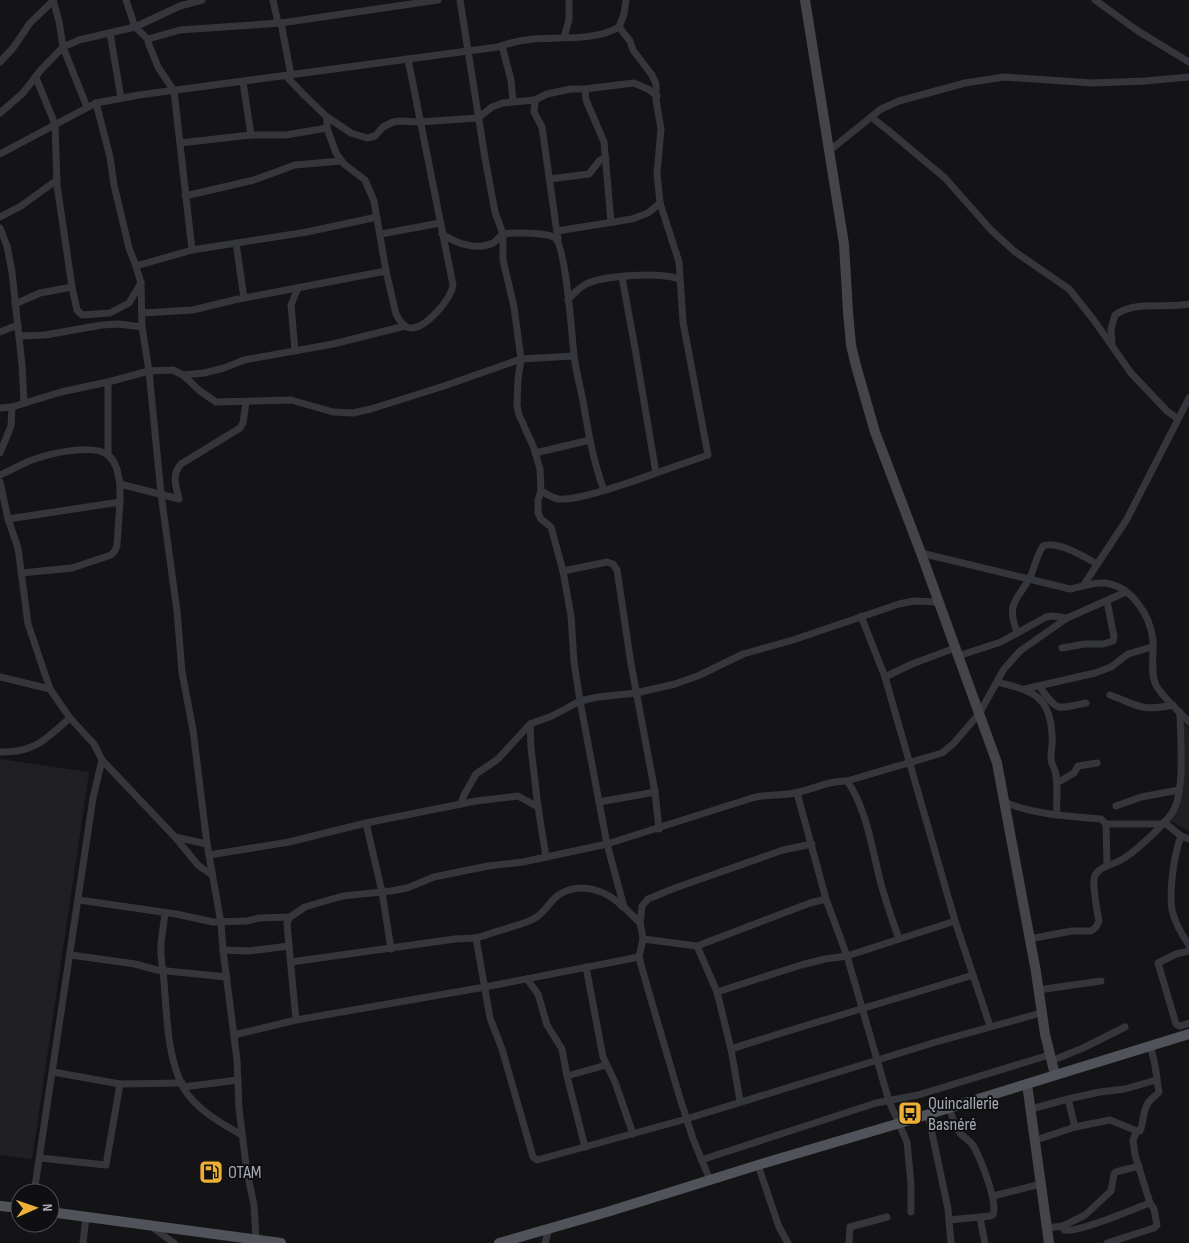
<svg xmlns="http://www.w3.org/2000/svg" width="1189" height="1243" viewBox="0 0 1189 1243" font-family="'Sofia Sans Condensed',sans-serif">
<style>
.built{fill:#202023}
.lines{fill:none;stroke-linecap:round;stroke-linejoin:round}
.street{stroke:#35363b;stroke-width:7}
.secondary{stroke:#43454b;stroke-width:10}
.primary{stroke:#51535a;stroke-width:10}
.labels{text-anchor:middle;dominant-baseline:central;stroke-width:4;stroke-linejoin:round;paint-order:stroke}
.poi-label{font-size:18px;fill:#a6abb6;stroke:#0f0f11;text-anchor:start}
</style>
<rect width="100%" height="100%" fill="#141416"/>
<!-- built -->
<g class="built">
<polygon points="1183,723 1189,728 1189,831 1171,821 1184,787"/>
<polygon points="0,759 89,772 32,1159 0,1155"/>
</g>
<g class="lines">
<!-- street -->
<g class="street">
<polyline points="53,0 59,21 63,47 87,107"/>
<polyline points="126,0 135,27 148,39 148,42 158,67 174,91 192,250"/>
<polyline points="273,0 278,23"/>
<polyline points="460,0 485,158 495,212 503,234 503,260 514,307 521,359 518,379 517,405 519,415 534,448 540,469 541,491 538,500 538,513 541,519 551,527 563,571 571,616 574,662 580,701 607,844 624,907 640,923 642,932 643,939 639,957 647,986 679,1095 693,1139 710,1180"/>
<polyline points="1095,0 1138,31 1189,62"/>
<polyline points="281,23 291,75"/>
<polyline points="619,27 630,41 633,50 652,75 656,84 656,100 661,129 657,173 660,203 679,262 683,322 708,455 656,473 635,348 622,277"/>
<polyline points="110,33 121,98"/>
<polyline points="564,37 569,20 569,0"/>
<polyline points="148,39 180,30 281,23 438,0"/>
<polyline points="502,46 511,80 513,101"/>
<polyline points="0,62 13,48 30,23 53,1"/>
<polyline points="286,76 304,95 327,117 351,133 367,138 375,136 383,127 393,122 400,121 419,122 478,118 492,107 503,103 535,100 547,94 571,89 585,89 634,83 648,89 657,96"/>
<polyline points="36,78 55,124 57,185 72,287"/>
<polyline points="585,89 586,100 604,142 611,222"/>
<polyline points="535,100 534,112 542,127 558,240"/>
<polyline points="96,103 110,157 114,185 129,248 136,266"/>
<polyline points="0,113 23,93 40,71 63,47 79,40 135,27 180,6 202,0"/>
<path d="M327,117V128L336,153L344,164L365,180L374,201L386,271L396,314C399,320 403,327 410,328C426,329 451,299 453,285L408,59"/>
<polyline points="871,117 889,131 945,178 991,230 1014,251 1069,289 1093,319 1131,373 1167,411 1178,419"/>
<polyline points="251,135 286,135 327,128"/>
<polyline points="180,143 251,135 243,82"/>
<polyline points="829,151 881,109 899,101 965,83 1004,77 1093,83 1145,81 1189,77"/>
<path d="M0,154L96,103L139,95L498,47C509,43 521,40 533,39C559,37 596,41 619,27L624,14L626,0"/>
<polyline points="549,179 589,174 600,160 606,158"/>
<polyline points="185,196 254,180 295,165 341,161"/>
<polyline points="0,217 21,206 57,180"/>
<polyline points="0,228 7,246 12,272 22,365 24,403"/>
<polyline points="557,231 632,219 648,213 660,203"/>
<polyline points="381,234 440,223"/>
<path d="M442,234C456,243 476,251 493,243C497,241 500,235 504,234C513,232 546,233 554,237C566,243 572,338 574,356C576,371 580,386 583,401C588,431 593,461 604,490"/>
<polyline points="236,243 244,298"/>
<path d="M568,300C573,294 579,288 586,284C606,275 659,272 679,279"/>
<polyline points="15,304 40,293 72,287 77,310 82,315 110,313 129,303 141,283"/>
<polyline points="142,313 193,310 234,300 386,271"/>
<polyline points="0,332 18,325"/>
<polyline points="19,336 45,335 102,325 118,324 142,327"/>
<path d="M1112,345L1111,329L1115,315C1136,300 1165,309 1189,304"/>
<polyline points="295,351 291,305 298,288"/>
<polyline points="183,375 204,373 224,368 244,360 333,344 405,326"/>
<polyline points="0,408 12,407 61,392 108,382 149,371 173,370 183,375 200,391 216,402 291,400 333,412 353,413 371,409 444,386 521,359 574,356"/>
<polyline points="0,453 11,426 12,407"/>
<polyline points="535,453 590,440"/>
<polyline points="108,454 108,382"/>
<path d="M0,475C11,470 23,463 35,459C52,453 95,443 109,456C117,463 118,474 120,484L179,499C176,485 171,476 181,464L240,428L243,423L246,402"/>
<polyline points="0,482 8,519 18,548 28,624 50,689 70,718 94,744 102,760 175,837 198,865 212,875"/>
<path d="M541,491C547,494 552,498 559,499C580,501 634,481 656,473"/>
<polyline points="8,519 120,502 120,484"/>
<path d="M921,553L1070,589C1082,587 1092,582 1104,583C1131,585 1150,615 1153,640C1154,653 1150,674 1156,685C1162,697 1180,712 1189,722"/>
<polyline points="563,571 607,562 613,564 617,570 631,664 655,792 659,829"/>
<polyline points="21,573 72,568 111,555 115,551 117,545 120,502"/>
<polyline points="1083,586 1127,519 1189,398"/>
<polyline points="861,616 885,677 955,921"/>
<path d="M1017,632C1005,601 1019,600 1031,575C1035,565 1037,555 1043,546C1057,540 1084,557 1097,564"/>
<polyline points="1062,648 1085,644 1103,644 1113,641 1114,637 1107,601"/>
<polyline points="958,656 1001,642 1046,617 1053,616 1067,618 1126,592"/>
<polyline points="0,677 50,689"/>
<polyline points="885,677 912,664 955,648"/>
<path d="M997,682C1031,691 1050,694 1052,735C1053,743 1051,751 1051,758C1051,765 1056,770 1056,776C1058,789 1056,802 1057,815"/>
<path d="M1039,686C1058,711 1054,710 1086,703"/>
<polyline points="1025,689 1095,673 1111,667 1128,654 1152,647"/>
<path d="M1110,695C1138,705 1140,712 1173,705"/>
<path d="M0,752C35,753 45,739 70,718"/>
<path d="M847,781C866,807 872,848 880,880C885,900 892,919 899,939"/>
<polyline points="1057,783 1074,773 1078,766 1097,763"/>
<polyline points="797,793 826,899"/>
<polyline points="599,802 655,792"/>
<path d="M1004,802C1036,815 1067,816 1101,819L1106,824L1107,866"/>
<polyline points="461,804 464,795 476,774 498,759 530,724"/>
<polyline points="1116,806 1141,797 1179,790"/>
<polyline points="538,807 531,748 530,724 552,716 580,701 598,697 636,693 675,684 700,675 743,654 793,640 899,604 914,601 938,602"/>
<polyline points="1164,822 1181,836 1189,839"/>
<polyline points="366,823 382,892 391,949"/>
<polyline points="1106,824 1163,824"/>
<path d="M1181,836C1174,855 1169,889 1172,910C1175,923 1182,935 1189,945"/>
<polyline points="175,837 207,844"/>
<polyline points="209,855 289,842 366,823 476,801 518,796 538,807 546,857"/>
<polyline points="79,900 176,914 213,922 247,921 259,918 290,917"/>
<path d="M165,913C164,923 162,933 161,944C160,956 163,969 164,982C167,1016 167,1056 183,1087C194,1108 222,1124 242,1135"/>
<polyline points="640,923 642,906 648,899 675,888 783,850 812,844"/>
<path d="M476,938C485,936 493,932 502,930C513,926 525,924 535,918C545,913 550,900 560,894C581,881 608,891 623,907"/>
<polyline points="643,939 697,946 717,992 731,1049 740,1101"/>
<path d="M1029,939L1072,931H1091L1096,927L1099,921C1097,912 1093,886 1094,879C1096,867 1112,865 1121,860C1134,853 1163,826 1172,813C1186,791 1180,738 1180,712"/>
<polyline points="289,946 296,1020 485,987 639,957"/>
<polyline points="697,946 810,903 826,899 847,956 889,1101 907,1142 911,1184 911,1212"/>
<path d="M223,950L249,951L289,946L287,923L290,917L305,907L325,901L343,896L391,891L407,888L434,877L488,866L523,862L607,844L752,798C765,794 780,796 794,793C812,790 829,780 847,781L942,753L953,744L979,714L1004,669L1020,651L1067,618"/>
<polyline points="1189,951 1176,954 1158,963 1176,1024 1180,1026 1189,1023"/>
<polyline points="71,955 135,964 157,970 227,977"/>
<polyline points="291,962 455,939 476,938 490,1018 502,1049 533,1157 537,1160 686,1119 936,1042 1041,1013"/>
<polyline points="586,967 603,1057 615,1082 633,1134"/>
<polyline points="527,979 538,994 547,1025 562,1049 567,1076 585,1147"/>
<polyline points="1038,990 1101,981"/>
<polyline points="717,992 801,965 825,959 847,956 955,921 990,1026"/>
<polyline points="234,1035 296,1020"/>
<path d="M731,1049C811,1023 893,1000 973,975"/>
<polyline points="1051,1061 1083,1048 1125,1027"/>
<polyline points="53,1072 120,1084 182,1083"/>
<polyline points="567,1076 606,1065"/>
<polyline points="183,1087 238,1080"/>
<polyline points="1068,1099 1100,1092 1125,1089 1156,1080"/>
<polyline points="1031,1109 1068,1099 1075,1127"/>
<polyline points="928,1114 948,1209 951,1243"/>
<polyline points="1036,1140 1075,1127 1110,1120 1137,1131"/>
<polyline points="40,1158 106,1165 120,1084"/>
<polyline points="701,1160 876,1103 918,1095 1049,1055"/>
<polyline points="758,1165 779,1227 788,1243"/>
<polyline points="34,1193 93,798 102,760"/>
<polyline points="993,1196 1041,1184"/>
<polyline points="980,1218 985,1243"/>
<path d="M949,1220L990,1216L993,1215C998,1202 981,1160 974,1147C971,1141 964,1138 960,1133C954,1126 952,1116 949,1107"/>
<path d="M1063,1226L1064,1230C1076,1234 1135,1208 1150,1203"/>
<polyline points="152,1227 174,1243"/>
<polyline points="1047,1228 1063,1226 1085,1215 1111,1191 1114,1174 1116,1172 1139,1166"/>
<polyline points="256,1239 254,1205 247,1172 239,1109 237,1060 223,950 221,923 207,844 193,730 182,672 177,611 161,494 149,371 142,327 141,283 136,266 192,250 307,232 377,217"/>
<polyline points="83,1243 86,1217"/>
<polyline points="545,1243 549,1229"/>
<polyline points="849,1243 850,1227 887,1217"/>
<path d="M1107,1243L1154,1228L1157,1225L1154,1209L1150,1203L1135,1155L1133,1140L1137,1131H1140C1144,1123 1142,1112 1148,1103C1151,1098 1156,1096 1159,1092C1156,1076 1156,1061 1150,1047"/>
</g>
<!-- secondary -->
<g class="secondary">
<polyline points="805,0 844,244 848,312 851,345 856,366 875,432 921,553 997,763 1036,972 1045,1034 1055,1075"/>
<polyline points="1027,1084 1049,1243"/>
</g>
<!-- primary -->
<g class="primary">
<polyline points="0,1206 20,1208"/>
<polyline points="50,1212 281,1243"/>
<polyline points="499,1243 607,1212 758,1165 900,1123 1189,1034"/>
</g>
</g>
<!-- icons -->
<defs>
<g id="bus-square" transform="scale(1.25)"><rect x="-9" y="-9" width="18" height="18" rx="4" fill="#edaf35" stroke="#0f0f11"/><path d="M-5-6H5V4H4V6H2V4H-2V6H-4V4H-5ZM-3.5-4V0h7V-4ZM-3.5 1.2v1.5H-2V1.2ZM2 1.2v1.5H3.5V1.2Z" fill="#111"/></g>
<g id="fuel-square" transform="scale(1.25)"><rect x="-9" y="-9" width="18" height="18" rx="4" fill="#edaf35" stroke="#0f0f11"/><path d="M-5.5-6h7V0h2V4h1.3V-2.5L3-4.5l.8-.8L6-3V5H2.5V1h-1V6h-7ZM-4.2-4.7v3.2H.2V-4.7Z" fill="#111"/></g>
</defs>
<g fill-rule="evenodd">
<use href="#bus-square" x="910" y="1113"/>
<use href="#fuel-square" x="211" y="1172"/>
</g>
<g class="labels">
<!-- poi labels -->
<g class="poi-label">
<text x="928" y="1103">Quincallerie<tspan x="928" dy="21">Basnéré</tspan></text>
<text x="228" y="1172">OTAM</text>
</g>
</g>
<!-- north arrow -->
<g transform="translate(35 1208) rotate(88)"><circle r="24" fill="#0f0f11" stroke="#4b4d53"/>
<path d="M0-4L9 19L0 12L-9 19Z" fill="#edaf35"/>
<text y="-8" font-size="14" font-weight="bold" text-anchor="middle" fill="#a6abb6">N</text>
</g>
</svg>
